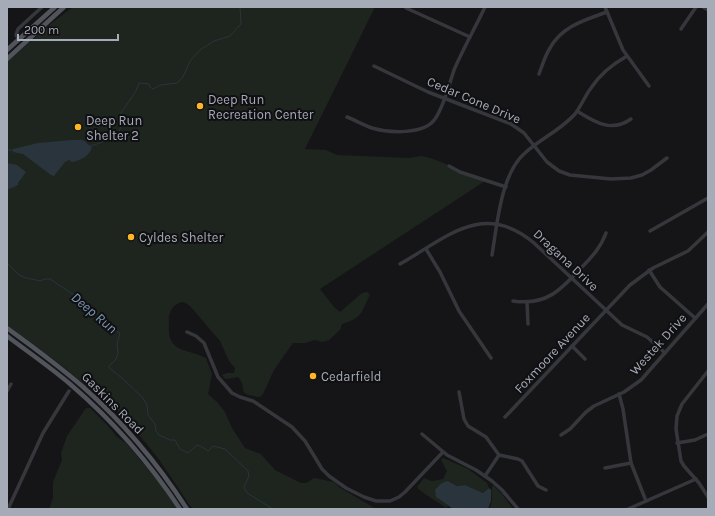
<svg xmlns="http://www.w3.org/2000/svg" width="715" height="516" viewBox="0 0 715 516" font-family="Karla,sans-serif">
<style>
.green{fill:#1d251e}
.water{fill:#2a343c}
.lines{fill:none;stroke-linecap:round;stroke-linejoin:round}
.stream{stroke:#2a343c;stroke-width:1}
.minor{stroke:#36373c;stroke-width:3.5}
.major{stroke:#51545b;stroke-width:4.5}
.poi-dot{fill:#fdb627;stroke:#101012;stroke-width:1.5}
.labels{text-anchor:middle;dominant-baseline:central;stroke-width:4;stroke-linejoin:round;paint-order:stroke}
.poi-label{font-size:13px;fill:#a6abb8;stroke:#101012;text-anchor:start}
.street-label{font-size:13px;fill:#a6abb8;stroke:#101012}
.water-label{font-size:14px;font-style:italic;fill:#7b99b5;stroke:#101012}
</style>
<rect width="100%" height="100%" fill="#151517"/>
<!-- green -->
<g class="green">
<path d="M73,7H375L305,149L326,150L337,155L410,158C413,157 418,156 422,156C444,160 463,175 485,181L320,289L334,307L340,312L362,293L367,292L370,295C361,312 363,318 342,324L340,330L329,340L322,342L315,340L305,343H293L274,370L263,394L260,397C234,394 249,389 238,377L226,379L224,378L222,375L227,373H234L235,368L229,361L220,341L190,306L184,302C177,302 172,307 170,313C168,317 169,321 169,325C167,354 188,348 206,358L212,374L208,394L217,402L225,412L232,428L245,448L261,454L275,470L301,483H306L314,478L334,482L339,487L376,509H194L189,505L185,498L160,461L145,442L111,404L101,396L100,398L64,367L7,325V62L53,22Z"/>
<polygon points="86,408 90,408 108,426 117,437 126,443 162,486 177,509 49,509 53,498 53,482 62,460 61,453 67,436"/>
<path d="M443,458L468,469L487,483L489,488L483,493L465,485L457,486L448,481L436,497L448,506L446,508C439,502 421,493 417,487L424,478L432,481L443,479L447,471L441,460Z"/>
<path d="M493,485L502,494L513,509H489C495,499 489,492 493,485Z"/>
</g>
<!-- water -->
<g class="water">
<path d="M72,140C76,140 81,139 85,141C87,143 88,145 92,147C89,157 81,160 72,162L69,160L65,162L54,176L51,175L23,154L13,152V149L38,143Z"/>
<polygon points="7,163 17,165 26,172 18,183 18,185 7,190"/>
<path d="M448,481L457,486L465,485L483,493L489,488L491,490V501L488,509H453L436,497L435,490C439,485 442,482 448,481Z"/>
</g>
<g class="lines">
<!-- stream -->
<g class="stream">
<polyline points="119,132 122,122 120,118 121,113 136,91 139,83 149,84 150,87 153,89 161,85 177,83 183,77 190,61 200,50 214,41 230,36 241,24 240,7"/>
<polyline points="90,146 100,143 107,139"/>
<polyline points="7,150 14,150"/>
<path d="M7,263C12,267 15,273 21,276C26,279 35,279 40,281L45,279H50L83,301L99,315L107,326L120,333L117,344L118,353L116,359L109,366V368L122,378L143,398L147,405L148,415L155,424L156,431L159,435L170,440H175L180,449L188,453L197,445L202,447L208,451L213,446L225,449L248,471L249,476L244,487L247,493L273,509"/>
</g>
<!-- minor -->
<g class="minor">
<polyline points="605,7 623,50 649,86"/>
<polyline points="703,7 708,10"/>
<polyline points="406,8 470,37"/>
<polyline points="681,29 696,7"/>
<polyline points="19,40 16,35 18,29 42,7"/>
<polyline points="374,66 428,92 511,124 524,133 547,162 559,171 570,175 611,179 631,178 642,175 651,170 667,158"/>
<path d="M539,74C542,66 545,56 550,48C562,26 585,20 607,12"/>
<path d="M577,111C595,122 611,133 631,119"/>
<path d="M347,117C355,120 363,125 372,128C389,133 424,135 435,119C444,106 449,85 454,70C463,49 475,28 485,7"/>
<polyline points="449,166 460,172 506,187"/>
<polyline points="650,231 708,198"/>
<polyline points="426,249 440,272 459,311 491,358"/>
<path d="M492,255C497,225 501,173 525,153C540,139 561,130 575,114C581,106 585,96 591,88C600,74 613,64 627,56"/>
<path d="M400,264C446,238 483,200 534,243L622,325L647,337L665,353"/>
<polyline points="649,270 660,287 695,318"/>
<path d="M513,301C546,306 561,290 581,268C592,257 601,247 606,233"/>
<polyline points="527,302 528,324"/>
<polyline points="187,332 196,336 204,343 218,377 232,393 240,397 253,401 292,427 305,441 322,469 329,476 346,488 364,497 376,501 390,501 399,497 405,492 443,452"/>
<polyline points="572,346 585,359"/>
<polyline points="708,371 682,404 677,416 676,429 681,461 684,466 699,483 708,497"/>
<polyline points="7,391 11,384"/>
<polyline points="459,392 464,419 468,426 486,437 499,455 518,459 522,461 538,486 546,490"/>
<polyline points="619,394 623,409 631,463 646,501"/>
<polyline points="505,417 630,285 653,268 688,251 708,232"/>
<polyline points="422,434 447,455 476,470 492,481 502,490 518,509"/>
<polyline points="561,435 570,429 586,412 594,406 624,392 641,380 708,304"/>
<polyline points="677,443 695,440 708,434"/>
<polyline points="605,468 631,463"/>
<polyline points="485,476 499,455"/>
<polyline points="8,509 43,433 69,391"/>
<polyline points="628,509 696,479"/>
</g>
<!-- major -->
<g class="major">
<polyline points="7,50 55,7"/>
<polyline points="7,59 64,7"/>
<path d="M7,328C33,347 58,365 82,386C123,422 158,464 187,509"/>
<path d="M7,336C28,352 50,367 70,384C112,420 149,462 180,509"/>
</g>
</g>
<!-- markers -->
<g class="poi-dot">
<circle cx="200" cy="106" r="4"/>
<circle cx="78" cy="127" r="4"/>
<circle cx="131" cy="237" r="4"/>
<circle cx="313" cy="376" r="4"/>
</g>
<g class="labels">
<!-- poi labels -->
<g class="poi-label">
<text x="208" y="99">Deep Run<tspan x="208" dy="15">Recreation Center</tspan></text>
<text x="86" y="120">Deep Run<tspan x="86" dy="15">Shelter 2</tspan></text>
<text x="139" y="237">Cyldes Shelter</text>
<text x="321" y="376">Cedarfield</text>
</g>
<!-- street labels -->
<g class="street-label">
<text transform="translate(474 100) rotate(23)">Cedar Cone Drive</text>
<text transform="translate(566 260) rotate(43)">Dragana Drive</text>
<text transform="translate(658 344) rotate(-48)">Westek Drive</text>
<text transform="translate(552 353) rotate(-47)">Foxmoore Avenue</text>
<text transform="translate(113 403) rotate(45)">Gaskins Road</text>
</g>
<!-- water labels -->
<g class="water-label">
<text transform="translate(94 313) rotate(40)">Deep Run</text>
</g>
</g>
<!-- border -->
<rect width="715" height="516" fill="none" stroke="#a6abb8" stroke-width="16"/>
<!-- scale -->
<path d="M18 34v6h100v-6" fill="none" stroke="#a6abb8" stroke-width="2"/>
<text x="24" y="34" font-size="12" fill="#a6abb8" stroke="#101012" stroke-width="3" paint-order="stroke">200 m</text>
</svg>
